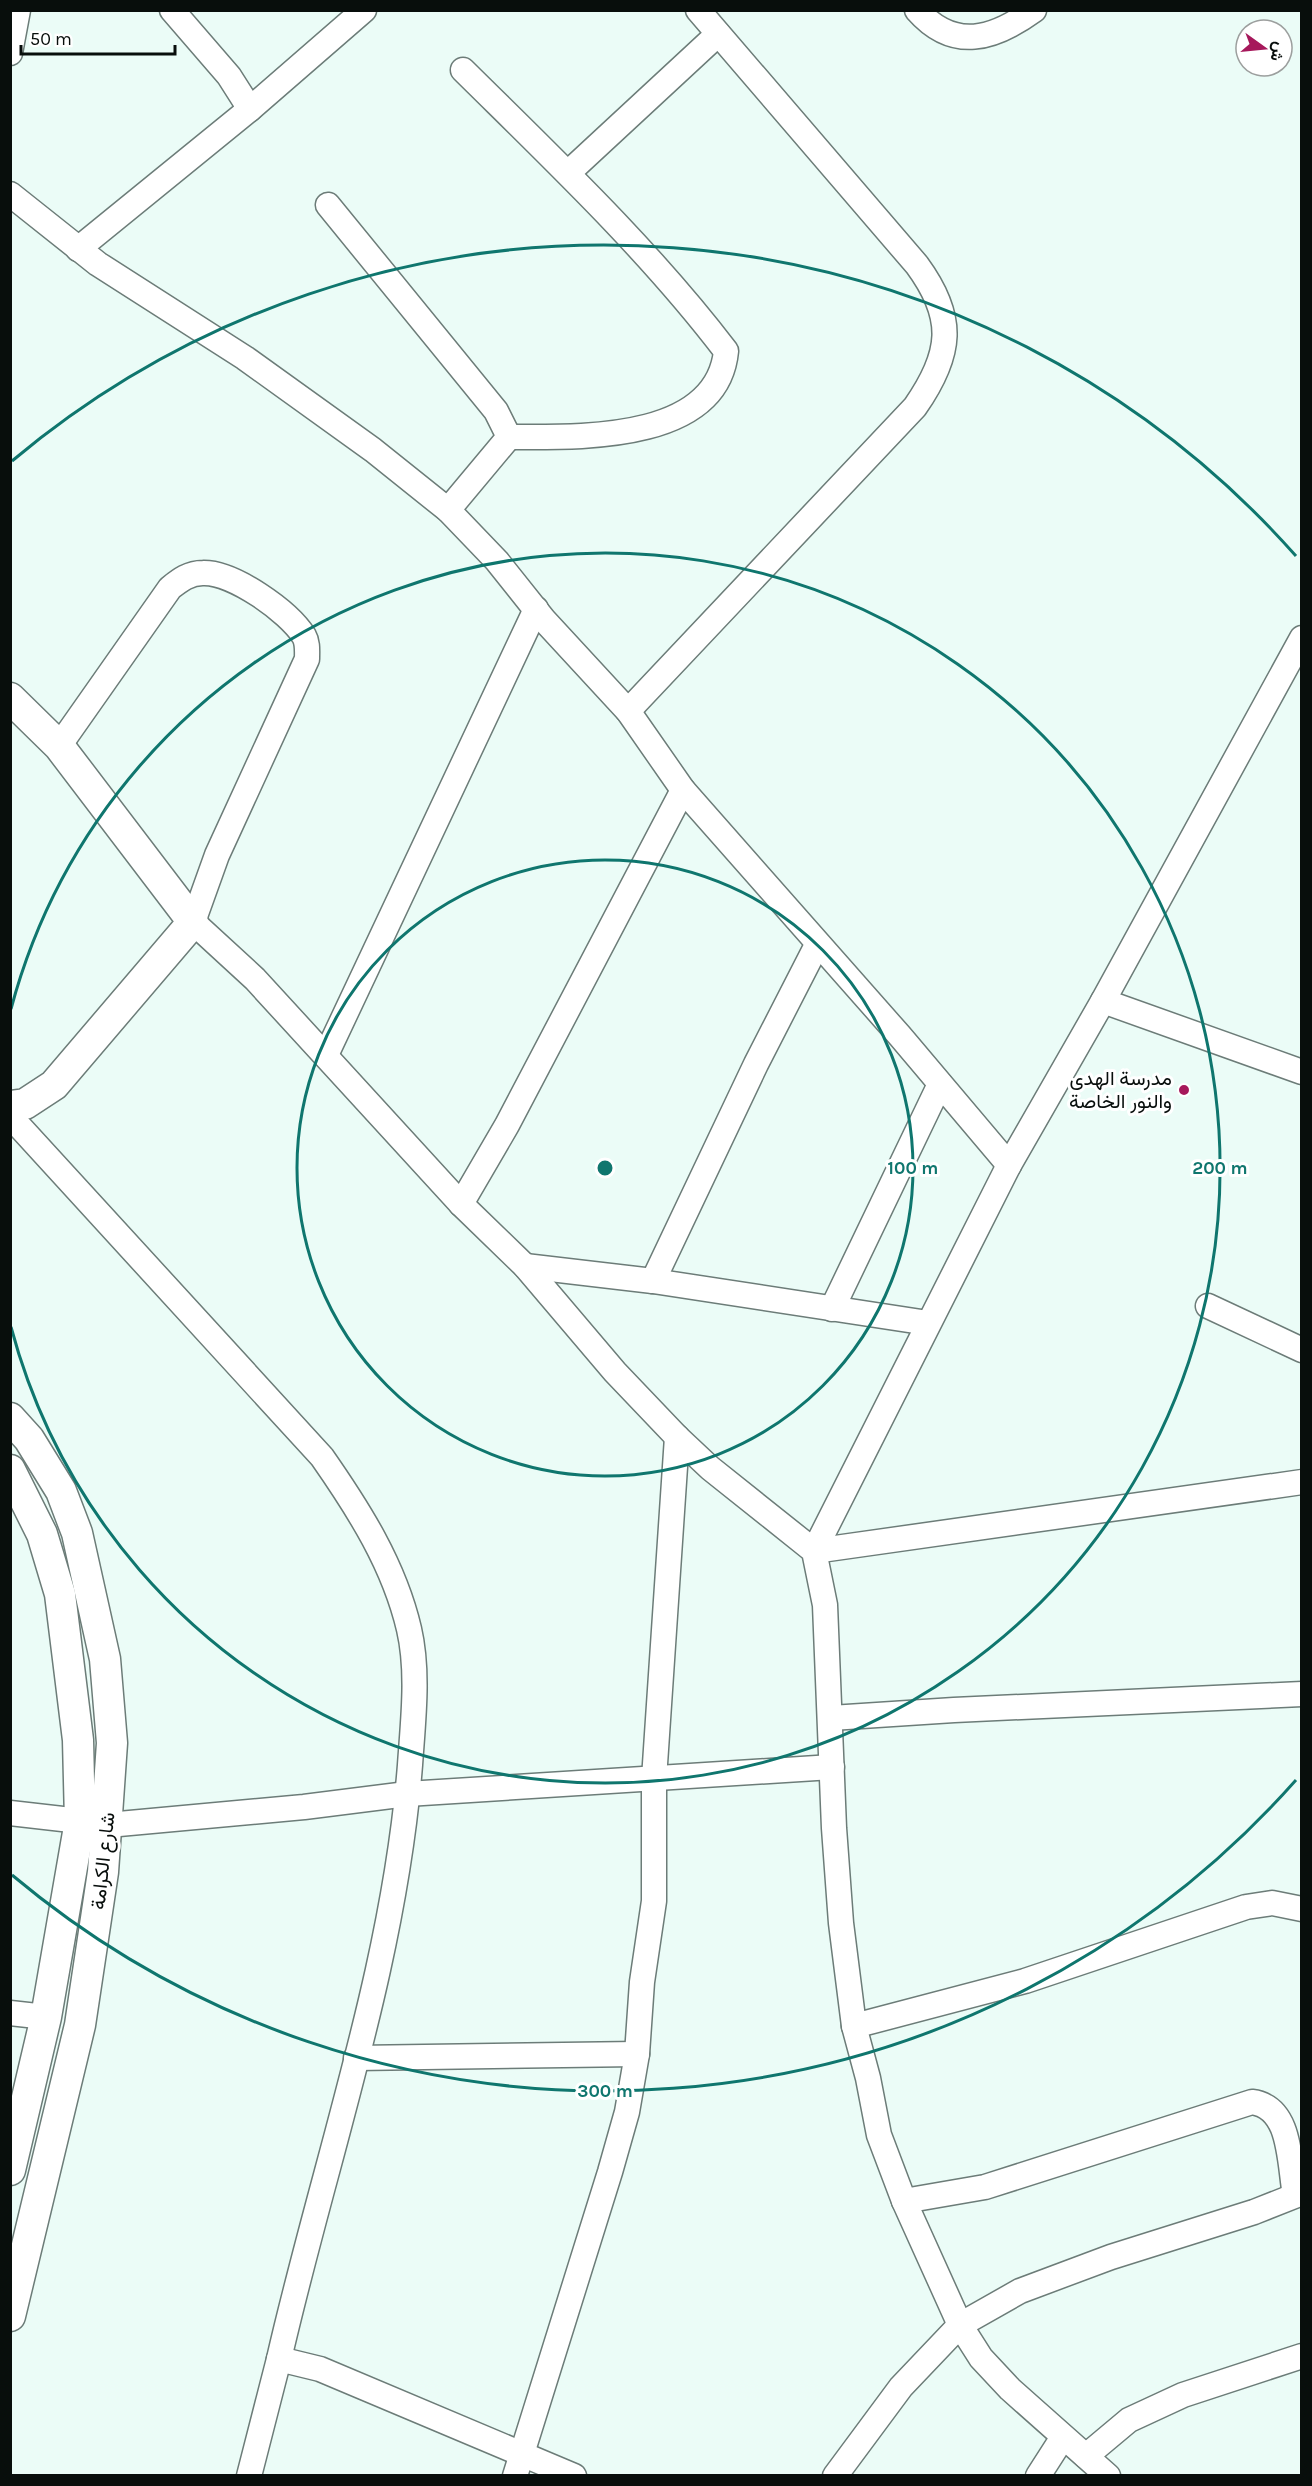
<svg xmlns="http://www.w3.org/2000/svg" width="1312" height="2486" viewBox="0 0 1312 2486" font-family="Karla,Vazirmatn,sans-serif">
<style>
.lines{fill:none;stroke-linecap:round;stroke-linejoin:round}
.minor-casing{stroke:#6c7c78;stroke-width:27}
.tertiary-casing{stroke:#6c7c78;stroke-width:33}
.minor{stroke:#fff;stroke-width:24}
.tertiary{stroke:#fff;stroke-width:30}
.ring{fill:none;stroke:#0f766e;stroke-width:3}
.poi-dot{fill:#a6185b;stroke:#fff;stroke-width:2}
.labels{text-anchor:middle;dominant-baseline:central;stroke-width:6;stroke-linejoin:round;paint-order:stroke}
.poi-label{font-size:20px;fill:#080e0c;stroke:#fff;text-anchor:end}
.street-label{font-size:20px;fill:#080e0c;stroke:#fff}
.centre{fill:#0f766e;stroke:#fff;stroke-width:3}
.ring-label{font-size:18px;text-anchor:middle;font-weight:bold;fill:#0f766e;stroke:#fff;stroke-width:6;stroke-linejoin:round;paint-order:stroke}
</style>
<rect width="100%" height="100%" fill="#ebfcf7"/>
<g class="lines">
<!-- minor casing -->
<g class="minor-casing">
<g id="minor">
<path d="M917,10C954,52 994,39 1034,10"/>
<polyline points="10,53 18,10"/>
<path d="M463,70C554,160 649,250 726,351C717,443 577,437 509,437"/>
<polyline points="250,109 364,10"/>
<polyline points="568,173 718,34"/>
<polyline points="10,194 98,264 245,358 373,450 448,510 497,561 544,620 628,711 683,790 900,1036 1009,1165"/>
<polyline points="328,205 496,411 509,437 448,510"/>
<polyline points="78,249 250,109 229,76 172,10"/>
<path d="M628,711L915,407C952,354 956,318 917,265L698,10"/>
<path d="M59,746L170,588C180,580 189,573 203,573C233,572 288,611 304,636C308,643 307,651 307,659L217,855L193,922L255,979L461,1204L525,1266L615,1372L677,1437L710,1468L814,1551L825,1605L834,1828L841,1923L854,2026L868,2078L879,2135L904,2201L960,2325L981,2358L1010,2389L1108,2476"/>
<polyline points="1103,1001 1302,1072"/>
<polyline points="326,1055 536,609"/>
<path d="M10,1116L322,1457C359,1510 394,1565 409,1629C419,1672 413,1721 410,1765C394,1968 324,2162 279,2359"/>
<polyline points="461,1204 507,1125 683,790"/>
<polyline points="525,1266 653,1281 928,1323"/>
<polyline points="653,1281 756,1064 817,945"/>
<polyline points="1208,1306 1302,1350"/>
<polyline points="832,1309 940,1084"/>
<polyline points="814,1551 1009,1165 1103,1001 1302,638"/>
<polyline points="814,1551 1302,1482"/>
<polyline points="831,1718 954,1710 1302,1694"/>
<polyline points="10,1813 80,1821"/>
<polyline points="108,1825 304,1807 407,1794 832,1767"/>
<polyline points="10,2013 46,2017"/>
<polyline points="854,2026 1025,1981 1246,1907 1272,1903 1302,1909"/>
<polyline points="356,2058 637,2054"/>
<path d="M904,2201L985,2187L1252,2102C1292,2107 1289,2163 1295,2195"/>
<polyline points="1086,2456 1129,2420 1183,2395 1302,2356"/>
<polyline points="249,2476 279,2359 320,2369 574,2476"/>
<polyline points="515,2476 610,2172 627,2112 637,2054 642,1982 654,1901 654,1779 677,1437"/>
<polyline points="835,2476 901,2387 960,2325 1020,2291 1111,2257 1254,2212 1302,2193"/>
<polyline points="1038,2476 1063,2437"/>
</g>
</g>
<!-- tertiary casing -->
<g class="tertiary-casing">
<g id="tertiary">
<polyline points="10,698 59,746 193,922 54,1085 25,1104 10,1106"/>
<polyline points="10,1418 29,1439 61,1491 77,1533 105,1659 112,1743 103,1872 80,2025 10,2316"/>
<polyline points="10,1470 42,1534 60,1594 78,1740 80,1821 46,2017 10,2170"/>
</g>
</g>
<!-- minor -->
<use href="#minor" class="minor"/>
<!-- tertiary -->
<use href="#tertiary" class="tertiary"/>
</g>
<!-- distance rings -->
<g class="ring">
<circle cx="605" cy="1168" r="308"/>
<path d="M11 1009A615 615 0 1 1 11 1327"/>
<path d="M1296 1780A923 923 0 0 1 12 1875M12 461A923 923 0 0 1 1296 556"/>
</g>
<!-- markers -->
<circle class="poi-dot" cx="1184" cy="1090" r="6"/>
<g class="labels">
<!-- poi labels -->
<g class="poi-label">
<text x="1172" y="1078">مدرسة الهدى<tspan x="1172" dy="23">والنور الخاصة</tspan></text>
</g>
<!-- street labels -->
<g class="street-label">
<text transform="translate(103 1861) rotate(-84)">شارع الكرامة</text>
</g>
</g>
<circle cx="605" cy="1168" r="9" class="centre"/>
<g class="ring-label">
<text x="913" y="1174">100 m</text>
<text x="1220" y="1174">200 m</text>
<text x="605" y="2097">300 m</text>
</g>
<!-- border -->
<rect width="1312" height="2486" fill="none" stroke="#080e0c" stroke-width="24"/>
<!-- north arrow -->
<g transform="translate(1264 48) rotate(105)"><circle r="28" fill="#ffffff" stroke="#9c9f9e" stroke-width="1.5"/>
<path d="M0-4.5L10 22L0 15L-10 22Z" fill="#a6185b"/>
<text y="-9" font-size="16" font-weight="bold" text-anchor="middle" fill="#080e0c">ش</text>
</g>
<!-- scale -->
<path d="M21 45v9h154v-9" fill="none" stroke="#080e0c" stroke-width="3"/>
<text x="30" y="45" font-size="18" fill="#080e0c" stroke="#ffffff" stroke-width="4.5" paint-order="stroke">50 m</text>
</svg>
